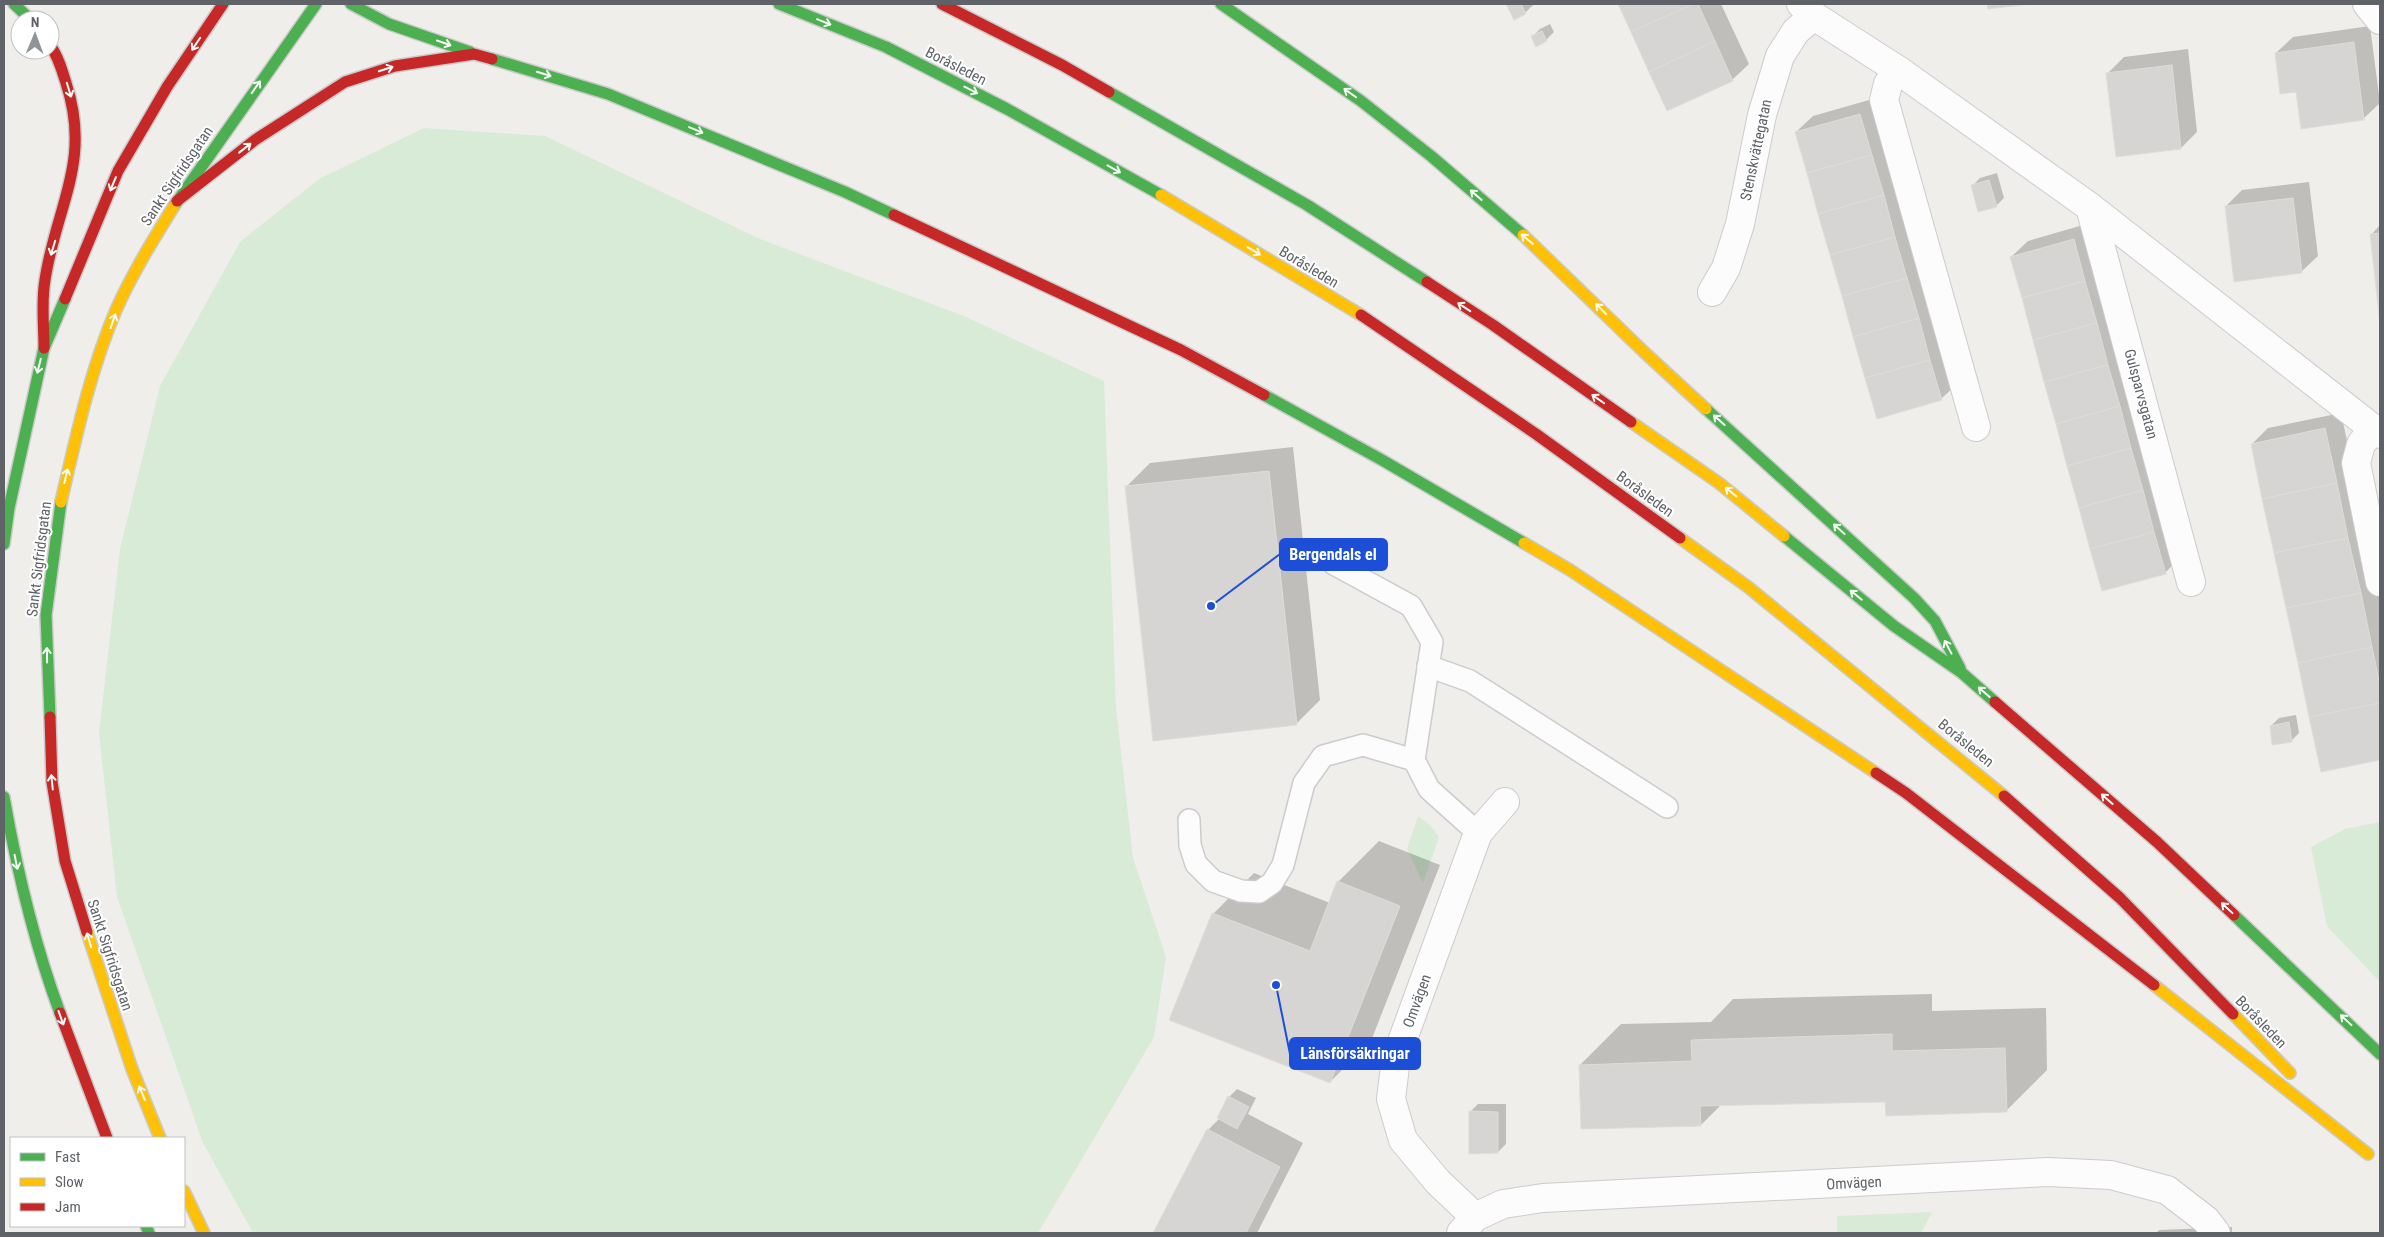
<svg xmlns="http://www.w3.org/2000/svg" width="2384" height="1237" viewBox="0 0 2384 1237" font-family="'Roboto Condensed',sans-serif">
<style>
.green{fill:#d8ebd6}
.shadow{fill:#0003}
.building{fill:#d6d5d3;stroke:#deddd9}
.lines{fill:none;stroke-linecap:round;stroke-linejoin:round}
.lane-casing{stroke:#cbcccc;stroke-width:24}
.street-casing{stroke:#cbcccc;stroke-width:30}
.fast-casing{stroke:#cacacb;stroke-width:14}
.slow-casing{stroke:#cacacb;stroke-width:14}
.jam-casing{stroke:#cacacb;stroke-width:14}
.lane{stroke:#fdfcfc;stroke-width:21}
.street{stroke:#fdfcfc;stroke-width:28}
.fast{stroke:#4caf50;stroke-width:11}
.slow{stroke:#ffc107;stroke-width:11}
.jam{stroke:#c62828;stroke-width:11}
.oneway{stroke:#f6fbf6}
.labels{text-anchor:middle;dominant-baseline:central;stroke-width:4;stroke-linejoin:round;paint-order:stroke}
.street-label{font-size:15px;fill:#5f6368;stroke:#fff}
.leader{fill:none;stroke:#1d4ed8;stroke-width:2}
.callout-dot{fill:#1d4ed8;stroke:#fff;stroke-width:2}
.callout{fill:#1d4ed8;stroke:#1d4ed8;stroke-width:2}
.callout-label{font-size:16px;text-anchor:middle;font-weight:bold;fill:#fff}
</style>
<rect width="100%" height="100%" fill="#efeeea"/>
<!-- green -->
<g class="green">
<polygon points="424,128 545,136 760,239 966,317 1104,381 1116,707 1133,858 1166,957 1154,1037 1038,1233 253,1233 203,1143 117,897 99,733 120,549 160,386 240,242 319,179"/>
<polygon points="1418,816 1430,825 1439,837 1423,883 1407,849"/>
<polygon points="2380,822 2380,982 2327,926 2311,847 2345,829"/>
<polygon points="1932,1212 1921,1233 1837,1233 1837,1216"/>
</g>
<!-- shadow -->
<g class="shadow">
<polygon points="1508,4 1533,4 1533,5 1525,13"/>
<polygon points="1620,4 1721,4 1749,64 1732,80 1668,109"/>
<polygon points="1550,24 1554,32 1546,40 1532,37 1540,29"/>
<polygon points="2370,26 2380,103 2363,119 2297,91 2276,53 2293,37"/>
<polygon points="2188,49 2197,132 2181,148 2108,73 2124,57"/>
<polygon points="1876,98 1958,383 1941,399 1796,132 1813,116"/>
<polygon points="1997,173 2004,198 1996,206 1972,186 1980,178"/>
<polygon points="2309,182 2318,256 2301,272 2226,206 2242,190"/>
<polygon points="2090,223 2181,556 2165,573 2011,257 2028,241"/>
<polygon points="2380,225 2380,315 2371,235"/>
<polygon points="2341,413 2380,594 2380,759 2322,771 2252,444 2268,428"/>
<polygon points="1293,447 1320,700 1296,724 1126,487 1150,463"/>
<polygon points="2296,715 2299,733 2291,741 2271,726 2279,718"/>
<polygon points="1379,841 1440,865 1371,1041 1330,1082 1213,914 1254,873 1330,903 1338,882"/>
<polygon points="1932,994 1932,1011 2046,1008 2047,1070 2006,1111 1887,1100 1721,1105 1701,1125 1580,1065 1621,1024 1711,1022 1733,999"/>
<polygon points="1237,1089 1256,1098 1248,1114 1303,1143 1257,1233 1155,1233 1208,1130 1220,1118 1229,1097"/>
<polygon points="1478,1104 1506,1104 1506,1144 1498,1152 1470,1112"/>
<polygon points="2232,1227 2232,1233 2156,1233 2159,1230"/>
</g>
<!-- building -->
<g class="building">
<polygon points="1506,4 1521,4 1526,14 1514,20"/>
<polygon points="1618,4 1693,4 1631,32"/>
<polygon points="1693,4 1698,4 1715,41 1649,72 1631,32"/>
<polygon points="1987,4 2030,4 1988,9"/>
<polygon points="1542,31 1547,41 1536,47 1531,36"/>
<polygon points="1715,41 1733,81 1667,111 1649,72"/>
<polygon points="2354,42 2364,120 2301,129 2296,92 2280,94 2275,53"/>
<polygon points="2172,65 2181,149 2116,157 2106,73"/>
<polygon points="1860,114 1872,155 1807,173 1795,132"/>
<polygon points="1872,155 1884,195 1818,214 1807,173"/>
<polygon points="1989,180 1997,207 1978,212 1971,185"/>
<polygon points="1884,195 1895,237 1830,255 1818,214"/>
<polygon points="2293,198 2302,273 2234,282 2225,206"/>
<polygon points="2380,233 2380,324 2370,234"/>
<polygon points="1895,237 1907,278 1842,296 1830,255"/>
<polygon points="2074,239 2085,281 2022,298 2010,257"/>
<polygon points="1907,278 1919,318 1853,337 1842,296"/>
<polygon points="2085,281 2097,323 2033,340 2022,298"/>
<polygon points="1919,318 1930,360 1865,378 1853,337"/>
<polygon points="2097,323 2108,365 2044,382 2033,340"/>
<polygon points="1930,360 1942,400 1877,419 1865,378"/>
<polygon points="2108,365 2120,406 2056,424 2044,382"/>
<polygon points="2120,406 2131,448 2067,466 2056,424"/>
<polygon points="2325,428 2337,483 2262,499 2251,444"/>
<polygon points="2131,448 2143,490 2079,508 2067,466"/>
<polygon points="1269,471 1297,725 1153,741 1125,486"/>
<polygon points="2337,483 2348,538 2274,553 2262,499"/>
<polygon points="2143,490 2154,532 2090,549 2079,508"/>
<polygon points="2154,532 2166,574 2102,591 2090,549"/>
<polygon points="2348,538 2361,593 2286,608 2274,553"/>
<polygon points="2361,593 2372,647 2298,663 2286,608"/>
<polygon points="2372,647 2380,685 2380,703 2309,717 2298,663"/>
<polygon points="2380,703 2380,760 2321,772 2309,717"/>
<polygon points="2289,722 2292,742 2272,745 2270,726"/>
<polygon points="1337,881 1400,906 1330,1083 1169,1020 1212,913 1310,951"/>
<polygon points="1892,1034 1892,1051 2005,1048 2007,1112 1886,1116 1885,1102 1700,1106 1701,1126 1581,1129 1579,1065 1692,1061 1691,1040"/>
<polygon points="1228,1096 1249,1107 1237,1129 1217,1118"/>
<polygon points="1469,1111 1498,1112 1498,1153 1469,1154"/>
<polygon points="1207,1129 1280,1167 1246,1233 1153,1233"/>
</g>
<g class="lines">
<!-- lane casing -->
<g class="lane-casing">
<g id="lane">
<polyline points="1334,564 1411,606 1432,642 1414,760 1429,789 1478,833"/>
<polyline points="1428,666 1470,681 1667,807"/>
<polyline points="1189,820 1190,845 1196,864 1213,881 1241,891 1259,892 1272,883 1283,865 1304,783 1323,756 1363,745 1414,760"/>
</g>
</g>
<!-- street casing -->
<g class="street-casing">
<g id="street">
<polyline points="1801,4 1814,16 1898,70 2090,207 2380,434"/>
<polyline points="2367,4 2380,20"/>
<polyline points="1898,70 1888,84 1884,100 1976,427"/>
<polyline points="2090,207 2191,582"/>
<polyline points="1712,292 1726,268 1740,224 1762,115 1780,56 1796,31 1814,16"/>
<polyline points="2374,429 2361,444 2356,463 2380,582"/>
<polyline points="1475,1217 1438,1182 1403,1140 1391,1099 1396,1058 1478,833 1505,802"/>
<polyline points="1461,1233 1475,1217 1503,1204 1543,1198 2048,1172 2111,1175 2167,1190 2206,1220 2216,1233"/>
</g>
</g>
<!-- fast casing -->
<g class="fast-casing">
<g id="fast">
<polyline points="14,4 31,20"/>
<polyline points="351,4 389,24 470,52"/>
<polyline points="779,4 886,47 1007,109 1161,195"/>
<polyline points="1221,4 1361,101 1431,156 1523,235"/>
<polyline points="492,59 608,94 845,192 894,215"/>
<polyline points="1109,92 1307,205 1427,282"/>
<polyline points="174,206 316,4"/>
<polyline points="1264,395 1382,460 1524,543"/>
<polyline points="1706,409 1914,598 1935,621 1960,668"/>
<polyline points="1784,536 1894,626 1962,673 1995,702"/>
<polyline points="4,544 9,508 44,348 65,299"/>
<polyline points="50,717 46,615 61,502"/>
<path d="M4,797C17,871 34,943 60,1013"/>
<polyline points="2234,915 2380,1054"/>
<polyline points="146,1226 149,1233"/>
</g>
</g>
<!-- slow casing -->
<g class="slow-casing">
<g id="slow">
<polyline points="1161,195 1361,315"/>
<polyline points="1523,235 1644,352 1706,409"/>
<polyline points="1631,422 1719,483 1784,536"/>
<path d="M61,502C76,437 90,371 116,310C132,274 153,240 174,206"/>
<polyline points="1680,538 1748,587 2004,796"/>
<polyline points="1524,543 1570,570 1876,773"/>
<polyline points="87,932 132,1069 160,1138"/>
<polyline points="2154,985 2368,1154"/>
<polyline points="2233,1014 2290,1073"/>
<polyline points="184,1191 204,1233"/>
</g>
</g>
<!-- jam casing -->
<g class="jam-casing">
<g id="jam">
<polyline points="942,4 1062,65 1109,92"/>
<polyline points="177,201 255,140 345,82 395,66 474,54 492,59"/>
<polyline points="894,215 1181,350 1264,395"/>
<polyline points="1427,282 1493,325 1631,422"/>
<polyline points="65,299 118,171 167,87 223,4"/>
<polyline points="1361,315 1536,434 1680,538"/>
<path d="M44,348C44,325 41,302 45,280C56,206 92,162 66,83C62,70 58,56 50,45"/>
<polyline points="1995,702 2157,842 2234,915"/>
<polyline points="50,717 52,782 65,861 87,932"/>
<polyline points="1876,773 1906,793 2154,985"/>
<polyline points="2004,796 2120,898 2233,1014"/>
<polyline points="60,1013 107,1138"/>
</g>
</g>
<!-- lane -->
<use href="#lane" class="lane"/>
<!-- street -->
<use href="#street" class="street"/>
<!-- fast -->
<use href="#fast" class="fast"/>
<!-- slow -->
<use href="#slow" class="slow"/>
<!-- jam -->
<use href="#jam" class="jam"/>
</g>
<!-- one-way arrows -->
<defs><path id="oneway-shaft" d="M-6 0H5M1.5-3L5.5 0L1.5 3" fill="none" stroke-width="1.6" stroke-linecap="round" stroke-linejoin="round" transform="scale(1.25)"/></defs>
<g class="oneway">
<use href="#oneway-shaft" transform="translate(824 22) rotate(22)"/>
<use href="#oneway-shaft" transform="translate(444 43) rotate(19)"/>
<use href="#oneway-shaft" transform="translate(196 44) rotate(124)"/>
<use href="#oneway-shaft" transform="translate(386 69) rotate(-18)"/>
<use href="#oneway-shaft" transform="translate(544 74) rotate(17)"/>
<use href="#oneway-shaft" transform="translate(256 87) rotate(-55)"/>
<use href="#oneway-shaft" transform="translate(69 90) rotate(73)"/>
<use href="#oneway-shaft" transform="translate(971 90) rotate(27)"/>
<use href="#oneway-shaft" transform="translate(1350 93) rotate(-145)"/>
<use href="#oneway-shaft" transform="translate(696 130) rotate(23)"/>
<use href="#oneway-shaft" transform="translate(245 148) rotate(-38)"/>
<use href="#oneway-shaft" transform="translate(1114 169) rotate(29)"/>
<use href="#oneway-shaft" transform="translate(113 184) rotate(113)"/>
<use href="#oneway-shaft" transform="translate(1476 195) rotate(-139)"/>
<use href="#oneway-shaft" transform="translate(1527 239) rotate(-140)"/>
<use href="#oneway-shaft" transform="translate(53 248) rotate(107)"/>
<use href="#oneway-shaft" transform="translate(1254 251) rotate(31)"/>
<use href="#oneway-shaft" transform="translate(1464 307) rotate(-147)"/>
<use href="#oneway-shaft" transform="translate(1601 309) rotate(-135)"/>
<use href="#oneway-shaft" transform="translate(113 321) rotate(-71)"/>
<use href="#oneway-shaft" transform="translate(39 366) rotate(104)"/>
<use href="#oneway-shaft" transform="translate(1598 399) rotate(-145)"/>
<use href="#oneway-shaft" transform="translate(1719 420) rotate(-138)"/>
<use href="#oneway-shaft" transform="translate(66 476) rotate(-77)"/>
<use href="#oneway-shaft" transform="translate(1731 492) rotate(-141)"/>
<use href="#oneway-shaft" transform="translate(1839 529) rotate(-138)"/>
<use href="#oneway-shaft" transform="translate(1856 595) rotate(-141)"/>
<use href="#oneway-shaft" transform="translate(1948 647) rotate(-118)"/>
<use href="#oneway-shaft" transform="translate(47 655) rotate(-91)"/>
<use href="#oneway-shaft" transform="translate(1984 692) rotate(-139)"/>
<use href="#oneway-shaft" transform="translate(52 782) rotate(-96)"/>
<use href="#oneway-shaft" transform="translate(2107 799) rotate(-139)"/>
<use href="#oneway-shaft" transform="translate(16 862) rotate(79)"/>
<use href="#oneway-shaft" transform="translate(2227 908) rotate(-137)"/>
<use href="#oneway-shaft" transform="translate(89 940) rotate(-107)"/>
<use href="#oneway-shaft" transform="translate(61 1018) rotate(70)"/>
<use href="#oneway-shaft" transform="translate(2346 1020) rotate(-137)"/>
<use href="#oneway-shaft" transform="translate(142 1093) rotate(-112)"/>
</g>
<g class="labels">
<!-- street labels -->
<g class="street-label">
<text transform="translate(956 66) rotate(27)">Boråsleden</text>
<text transform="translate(1756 150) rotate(-78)">Stenskvättegatan</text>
<text transform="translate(177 176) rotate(-56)">Sankt Sigfridsgatan</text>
<text transform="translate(1309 267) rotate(31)">Boråsleden</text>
<text transform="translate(2141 394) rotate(75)">Gulsparvsgatan</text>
<text transform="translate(1645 494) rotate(36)">Boråsleden</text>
<text transform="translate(39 559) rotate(-83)">Sankt Sigfridsgatan</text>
<text transform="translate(1966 743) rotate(39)">Boråsleden</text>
<text transform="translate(110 955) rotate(72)">Sankt Sigfridsgatan</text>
<text transform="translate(1417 1001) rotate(-70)">Omvägen</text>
<text transform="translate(2261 1022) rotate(46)">Boråsleden</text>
<text transform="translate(1854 1183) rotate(-3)">Omvägen</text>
</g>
</g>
<!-- callouts -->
<path class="leader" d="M1211 606L1280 554M1276 985L1290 1054"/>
<g class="callout-dot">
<circle cx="1211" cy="606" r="5"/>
<circle cx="1276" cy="985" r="5"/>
</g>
<g class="callout">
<rect x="1280" y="539" width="107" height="31" rx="5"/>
<rect x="1290" y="1038" width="130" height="31" rx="5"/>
</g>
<g class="callout-label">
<text x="1333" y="560">Bergendals el</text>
<text x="1355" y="1059">Länsförsäkringar</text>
</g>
<!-- border -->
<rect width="2384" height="1237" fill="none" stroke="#5f6368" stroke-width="10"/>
<!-- legend -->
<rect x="10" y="1137" width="175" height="90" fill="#ffffff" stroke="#bfc1c3"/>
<rect x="20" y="1153" width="25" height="8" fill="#4caf50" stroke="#bfc1c3"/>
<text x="55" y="1162" font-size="15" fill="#5f6368">Fast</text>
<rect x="20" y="1178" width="25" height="8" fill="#ffc107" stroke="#bfc1c3"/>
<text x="55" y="1187" font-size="15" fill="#5f6368">Slow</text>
<rect x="20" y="1203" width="25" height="8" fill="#c62828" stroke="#bfc1c3"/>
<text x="55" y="1212" font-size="15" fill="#5f6368">Jam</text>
<!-- north arrow -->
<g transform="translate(35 35) rotate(1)"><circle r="24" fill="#ffffff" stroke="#bfc1c3"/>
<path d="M0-4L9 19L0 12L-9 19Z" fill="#919496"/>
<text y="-8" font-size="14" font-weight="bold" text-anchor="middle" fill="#5f6368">N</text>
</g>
</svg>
